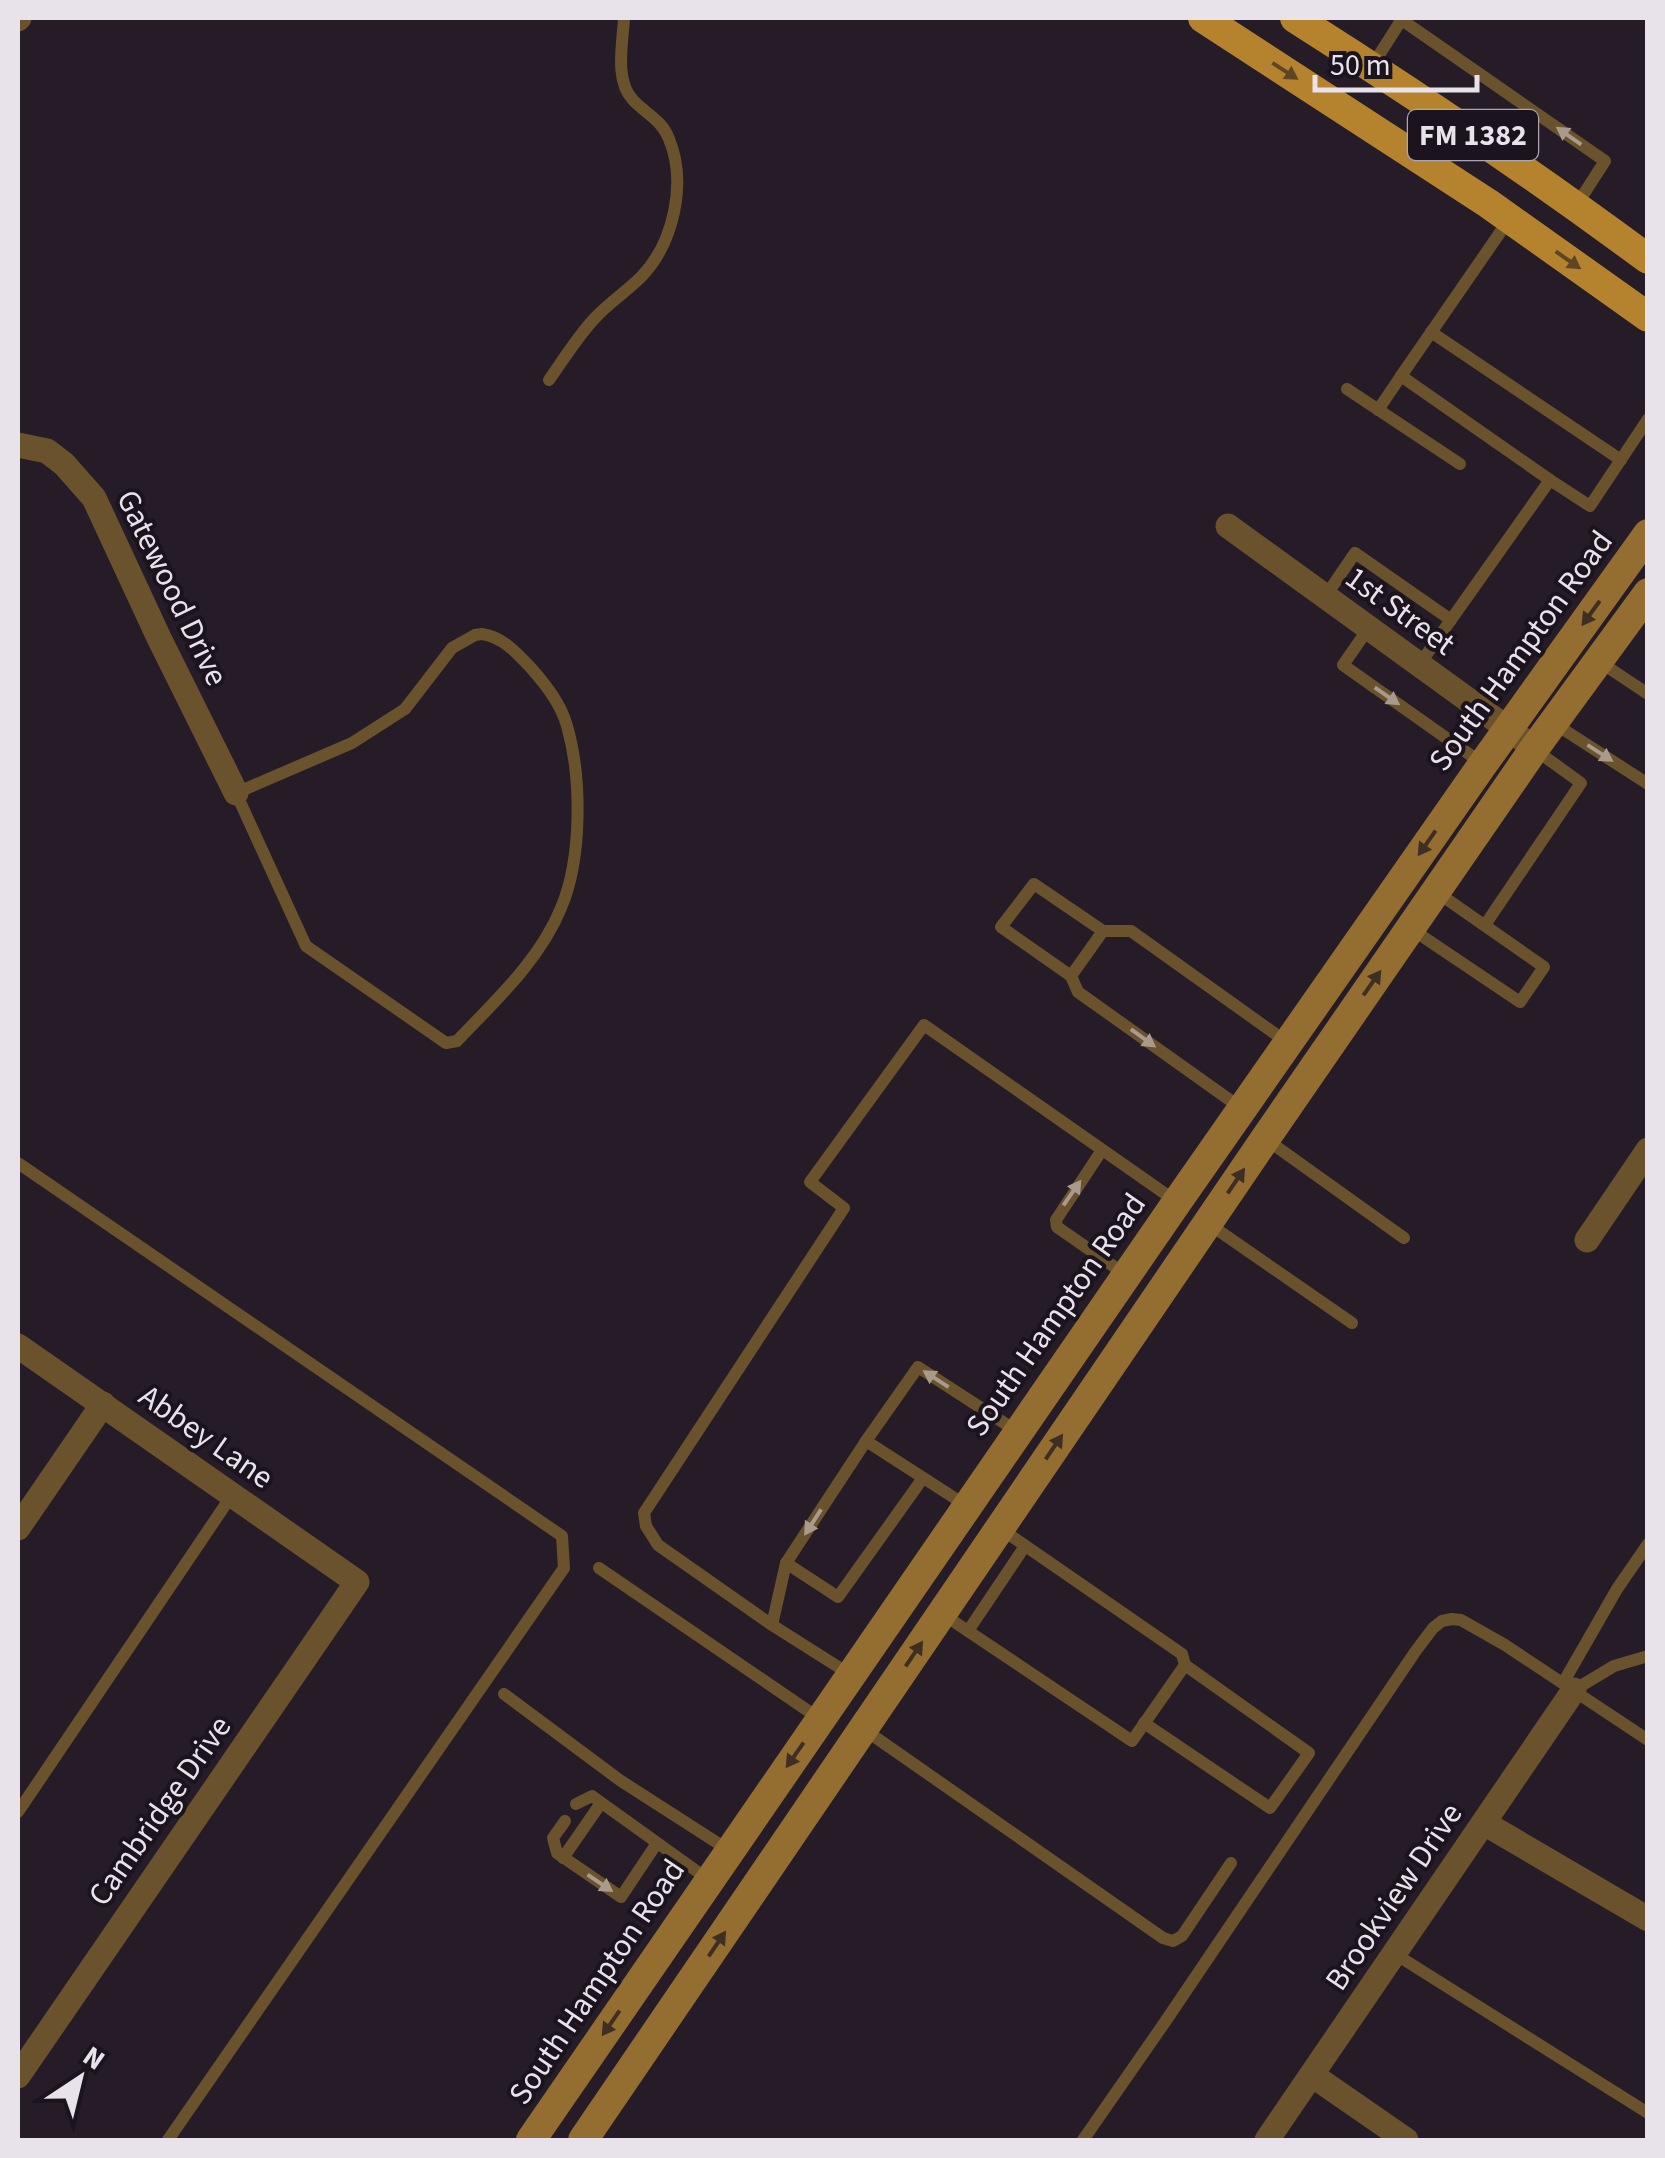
<svg xmlns="http://www.w3.org/2000/svg" width="1665" height="2158" viewBox="0 0 1665 2158" font-family="'Source Sans 3',sans-serif">
<style>
.lines{fill:none;stroke-linecap:round;stroke-linejoin:round}
.lane{stroke:#6a522d;stroke-width:12}
.street{stroke:#6a522d;stroke-width:25}
.secondary{stroke:#946e30;stroke-width:30}
.primary{stroke:#b5832e;stroke-width:30}
.oneway{fill:#604525}
.oneway2{fill:#a99a8c}
.oneway3{fill:#3f2e23}
.labels{text-anchor:middle;dominant-baseline:central;stroke-width:8;stroke-linejoin:round;paint-order:stroke}
.shield{fill:#1b131e;stroke:#aaa5ae;stroke-width:2.5}
.shield-label{font-size:30px;font-weight:bold;fill:#e8e3eb}
.street-label{font-size:32px;fill:#e8e3eb;stroke:#1b131e}
</style>
<rect width="100%" height="100%" fill="#251c28"/>
<g class="lines">
<!-- lane -->
<g class="lane">
<polyline points="1399,18 1605,161 1576,206"/>
<polyline points="1372,66 1402,19"/>
<polyline points="1431,332 1621,460"/>
<path d="M549,380C564,359 577,337 595,318C609,303 627,291 641,277C674,243 687,182 669,139C662,120 646,114 633,100C614,80 623,42 624,18"/>
<polyline points="1347,389 1460,464"/>
<polyline points="1378,410 1401,376"/>
<polyline points="1550,480 1590,506 1648,419"/>
<polyline points="1325,597 1355,553 1451,620"/>
<polyline points="1368,629 1343,665 1483,764"/>
<path d="M482,634C503,637 517,653 531,668C546,685 561,704 567,726C582,778 582,859 561,908C540,960 495,1001 457,1041L446,1043L306,946L236,793L352,743L405,709L452,648L475,635Z"/>
<polyline points="1600,662 1648,694"/>
<polyline points="1419,665 1550,480 1401,376 1508,221"/>
<polyline points="1555,724 1648,784"/>
<polyline points="1485,925 1581,783 1534,749"/>
<polyline points="1410,928 1520,1002 1544,967 1438,893"/>
<polyline points="1103,931 1071,976 1001,927 1034,884 1103,931 1131,931 1288,1043"/>
<polyline points="1071,976 1078,992 1241,1108"/>
<polyline points="1267,1140 1404,1238"/>
<polyline points="1102,1150 1056,1220 1057,1227 1126,1275"/>
<polyline points="18,1163 562,1536 564,1568 168,2140"/>
<polyline points="1209,1224 1352,1323"/>
<polyline points="866,1441 967,1506"/>
<polyline points="786,1563 838,1597 923,1478"/>
<polyline points="599,1568 820,1719"/>
<polyline points="944,1615 1132,1741 1185,1665 1182,1654 1001,1529"/>
<polyline points="772,1625 786,1563 866,1441 918,1367 1018,1432"/>
<polyline points="968,1631 1025,1546"/>
<polyline points="851,1675 772,1625 658,1545 646,1526 644,1513 844,1208 810,1182 924,1025 1177,1202"/>
<polyline points="1563,1683 1617,1589 1648,1544"/>
<polyline points="1574,1690 1614,1666 1648,1656"/>
<polyline points="504,1694 621,1781 730,1851"/>
<polyline points="1144,1723 1270,1808 1309,1753 1185,1665"/>
<polyline points="865,1730 1163,1938 1173,1941 1182,1936 1231,1863"/>
<polyline points="576,1804 592,1796 709,1880"/>
<polyline points="18,1812 232,1495"/>
<polyline points="565,1821 553,1838 557,1853 621,1897 657,1843"/>
<polyline points="563,1858 601,1803"/>
<polyline points="1395,1954 1648,2113"/>
<polyline points="1083,2140 1165,2022 1415,1652 1433,1628 1442,1621 1452,1619 1461,1620 1505,1645 1648,1740"/>
</g>
<!-- street -->
<g class="street">
<polyline points="18,19 19,18"/>
<polyline points="18,445 47,451 64,464 94,498 159,638 236,793"/>
<polyline points="1228,526 1522,739"/>
<polyline points="1587,1240 1648,1150"/>
<polyline points="18,1346 357,1582 18,2076"/>
<polyline points="18,1528 103,1404"/>
<polyline points="1484,1823 1648,1919"/>
<polyline points="1312,2075 1406,2140"/>
<polyline points="1267,2140 1574,1690"/>
</g>
<!-- secondary -->
<g class="secondary">
<polyline points="531,2140 1177,1202 1483,764 1648,534"/>
<polyline points="583,2140 1265,1139 1534,749 1648,593"/>
</g>
<!-- primary -->
<g class="primary">
<polyline points="1203,18 1489,204 1648,317"/>
<path d="M1295,18C1415,94 1533,174 1648,259"/>
</g>
</g>
<!-- one-way arrows -->
<defs><path id="oneway-solid" d="M-6-.8H1V-3.2L6.5 0L1 3.2V.8H-6Z" transform="scale(2.5)"/></defs>
<g class="oneway">
<use href="#oneway-solid" transform="translate(1285 71) rotate(33)"/>
<use href="#oneway-solid" transform="translate(1568 260) rotate(35)"/>
</g>
<g class="oneway2">
<use href="#oneway-solid" transform="translate(1569 136) rotate(-145)"/>
<use href="#oneway-solid" transform="translate(1387 696) rotate(35)"/>
<use href="#oneway-solid" transform="translate(1600 753) rotate(33)"/>
<use href="#oneway-solid" transform="translate(1143 1038) rotate(36)"/>
<use href="#oneway-solid" transform="translate(1072 1193) rotate(-55)"/>
<use href="#oneway-solid" transform="translate(936 1379) rotate(-147)"/>
<use href="#oneway-solid" transform="translate(813 1522) rotate(123)"/>
<use href="#oneway-solid" transform="translate(600 1883) rotate(34)"/>
</g>
<g class="oneway3">
<use href="#oneway-solid" transform="translate(1591 613) rotate(126)"/>
<use href="#oneway-solid" transform="translate(1427 843) rotate(125)"/>
<use href="#oneway-solid" transform="translate(1372 983) rotate(-55)"/>
<use href="#oneway-solid" transform="translate(1236 1181) rotate(-56)"/>
<use href="#oneway-solid" transform="translate(1054 1447) rotate(-56)"/>
<use href="#oneway-solid" transform="translate(914 1654) rotate(-56)"/>
<use href="#oneway-solid" transform="translate(795 1755) rotate(125)"/>
<use href="#oneway-solid" transform="translate(717 1944) rotate(-56)"/>
<use href="#oneway-solid" transform="translate(611 2023) rotate(125)"/>
</g>
<g class="labels">
<!-- shield labels -->
<rect class="shield" x="1408" y="110" width="130" height="50" rx="8"/>
<g class="shield-label">
<text x="1473" y="135">FM 1382</text>
</g>
<!-- street labels -->
<g class="street-label">
<text transform="translate(172 588) rotate(64)">Gatewood Drive</text>
<text transform="translate(1400 611) rotate(36)">1st Street</text>
<text transform="translate(1521 651) rotate(-54)">South Hampton Road</text>
<text transform="translate(1056 1315) rotate(-55)">South Hampton Road</text>
<text transform="translate(206 1437) rotate(35)">Abbey Lane</text>
<text transform="translate(160 1811) rotate(-55)">Cambridge Drive</text>
<text transform="translate(1394 1897) rotate(-56)">Brookview Drive</text>
<text transform="translate(597 1982) rotate(-56)">South Hampton Road</text>
</g>
</g>
<!-- border -->
<rect width="1665" height="2158" fill="none" stroke="#e8e3eb" stroke-width="40"/>
<!-- north arrow -->
<g transform="translate(80 2078) rotate(35)" stroke="#1b131e" stroke-width="8" paint-order="stroke">
<path d="M0-8L18 38L0 25L-18 38Z" fill="#e8e3eb"/>
<text y="-15" font-size="28" font-weight="bold" text-anchor="middle" fill="#e8e3eb">N</text>
</g>
<!-- scale -->
<path d="M1315 75v15h162v-15" fill="none" stroke="#e8e3eb" stroke-width="5"/>
<text x="1330" y="75" font-size="30" fill="#e8e3eb" stroke="#1b131e" stroke-width="8" paint-order="stroke">50 m</text>
</svg>
